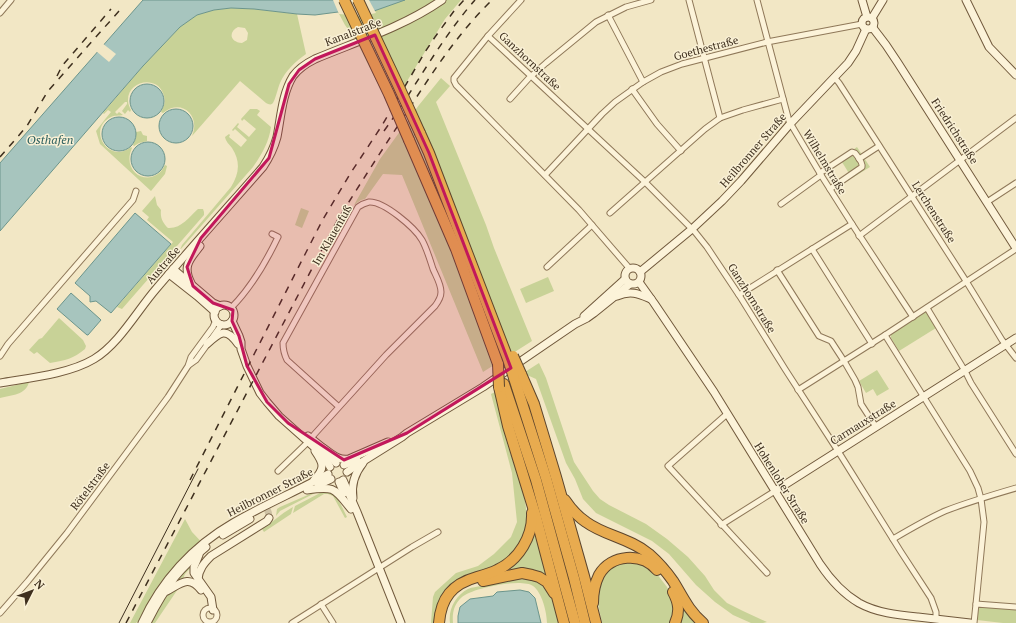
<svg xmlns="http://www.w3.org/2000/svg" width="1016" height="623" viewBox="0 0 1016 623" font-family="'PT Serif',serif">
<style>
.green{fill:#c8d297;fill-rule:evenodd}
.water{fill:#a7c5be;stroke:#6c958c}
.pier{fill:#f2e7c5}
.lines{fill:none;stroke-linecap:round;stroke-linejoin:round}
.secondary-tunnel{stroke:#cec2a4;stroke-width:7;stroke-dasharray:7 3.5;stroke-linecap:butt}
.street-casing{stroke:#8f7859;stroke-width:7}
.secondary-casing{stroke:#71593c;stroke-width:9}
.highway-casing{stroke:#5d452d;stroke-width:12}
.street{stroke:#fcf3d9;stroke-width:5}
.secondary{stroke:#fcf3d9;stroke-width:7}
.highway{stroke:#e8ab4f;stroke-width:10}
.tram{stroke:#3e2f1e;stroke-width:1}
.rail{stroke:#3e2f1e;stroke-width:1.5;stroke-dasharray:7 7;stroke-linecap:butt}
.highway-bridge-casing{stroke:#5d452d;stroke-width:12;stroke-linecap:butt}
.highway-bridge{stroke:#e8ab4f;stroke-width:10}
.marked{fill:#c2185b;fill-opacity:0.2;stroke:#c2185b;stroke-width:3;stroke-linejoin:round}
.labels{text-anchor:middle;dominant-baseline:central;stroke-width:3;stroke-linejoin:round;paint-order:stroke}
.street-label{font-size:11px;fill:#3e2f1e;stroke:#f9f0d5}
.water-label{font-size:12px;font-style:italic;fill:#2c5f5e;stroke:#f9f0d5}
</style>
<rect width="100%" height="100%" fill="#f2e7c5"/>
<!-- green -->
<g class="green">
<polygon points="405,0 461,0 445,19 390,109 356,40 345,25 338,12 374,11"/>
<path d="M231,8L254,9L297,14L306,54C295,62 286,70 280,83C278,87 275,102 272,104C270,105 268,104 266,103L240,81L192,136C201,115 181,98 163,113L161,112C165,105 166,100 163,93C156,75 127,81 128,101C128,104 130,108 131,110L130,112L128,110L125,114L122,111L127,104V102H125L115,112L117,114L119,112L123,115C119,116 114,115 111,117C86,129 109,165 131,147L132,148C120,174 153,190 165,165L167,166L165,174L151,191L100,144L96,131L106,118L111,112L108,110L104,114L103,113L143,66L180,27L197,15L214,10ZM238,27L245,28L248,33L247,40L242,43C230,42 228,32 238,27Z"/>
<polygon points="441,78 450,86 436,102 486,225 494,248 532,341 483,372 402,175 383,174 365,199 361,200 354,205 380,159 419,105"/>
<path d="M250,109H257L260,111L257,115L271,127C269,142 262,154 253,167L180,250L182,245L231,187C239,174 241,162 232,148C229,144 226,142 225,137L229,134L230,135L229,137L241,147L247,140L235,129L233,131L232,130L238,123L239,124L237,127L249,137L256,129L244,119L242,121L241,119Z"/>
<polygon points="141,131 143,135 147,136 147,141 139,143 134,146 133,145 136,138 136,132"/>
<polygon points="857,147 870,167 852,178 840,159"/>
<path d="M155,196L157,205L161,210C160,218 163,223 168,228C181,229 189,217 198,209H203L204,212V215L122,309L117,307L173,242L147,220L149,217L142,211Z"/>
<polygon points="301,208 309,211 302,228 295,225"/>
<polygon points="548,277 554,291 526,303 520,289"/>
<polygon points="926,311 936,328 899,351 891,338 891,334"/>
<path d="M59,318L83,340L86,346L85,349C73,359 66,360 50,363L37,352L34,354L29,350L39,339L42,338Z"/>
<polygon points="539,363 546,378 574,462 593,491 600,499 609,505 646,524 667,539 688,557 705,576 714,590 727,603 743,611 767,622 763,623 751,623 733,615 715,602 696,585 669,554 652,541 596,513 583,499 575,479 566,463 536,379 527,375 525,372"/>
<polygon points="877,370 889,389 877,396 873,389 866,393 859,381"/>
<path d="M29,382C26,395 12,395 0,398V389Z"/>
<path d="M495,392C497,398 499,404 501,410C503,421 504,432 507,443C514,467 532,504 525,529H527L522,542L504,562L459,579L437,623H431L433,597L435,592L456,573L478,566L494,554L511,537L517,522L512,473L491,394Z"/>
<polygon points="317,491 317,492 280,511 276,516 277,509 280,507"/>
<path d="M325,491C338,493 341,506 347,517L345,518L333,496L328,494H324L293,513L295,506L322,492Z"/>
<path d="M293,507L291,514L264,532L262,529C273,522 282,513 293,507Z"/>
<polygon points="185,519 192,532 208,549 202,555 185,574 180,586 161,614 155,623 139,623 137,622 136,623 130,623"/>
<polygon points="535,529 548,578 501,574"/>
<polygon points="633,561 653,569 667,587 675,603 671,623 602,623 598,604 598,587 605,573 618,563"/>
<path d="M524,578C552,580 553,601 559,623H547C547,613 542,592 533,586C521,578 472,588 462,597C454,604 452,613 453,623H450C448,609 456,595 468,589C472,587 477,587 481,586C495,582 509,580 524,578Z"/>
<polygon points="681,602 698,623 679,623"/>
<polygon points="979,606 1016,609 1016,623 1003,623 977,620"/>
</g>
<!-- water -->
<g class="water">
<polygon points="143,0 405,0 374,11 362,14 338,12 315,15 297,14 254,9 231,8 214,10 197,15 180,27 143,66 0,231 0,163"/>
<circle cx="147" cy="101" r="17"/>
<circle cx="176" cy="126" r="17"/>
<circle cx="119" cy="134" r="17"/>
<circle cx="148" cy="159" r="17"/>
<polygon points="135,213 171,244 111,313 96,301 90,302 90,296 75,283"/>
<polygon points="71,293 100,319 101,320 88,335 87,335 57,309"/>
<polygon points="520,590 529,592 535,598 541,623 458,623 458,616 460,607 470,599 493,596 497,592"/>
</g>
<!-- pier -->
<g class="pier">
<polygon points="333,0 369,0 376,13 362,16 339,14"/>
<polygon points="102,43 116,54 109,62 96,51"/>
</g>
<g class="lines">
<!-- secondary-tunnel -->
<path class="secondary-tunnel" d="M259,504C266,506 269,510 269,518"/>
<!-- street casing -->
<g class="street-casing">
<g id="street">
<polyline points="521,0 488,36 454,78 454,81 456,85 579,210 630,269"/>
<polyline points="689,0 720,118"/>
<polyline points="757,0 789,121 821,175 852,224 913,317"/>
<polyline points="0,13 11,0"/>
<polyline points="608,15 643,82"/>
<polyline points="488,36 645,182 695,232 707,247 739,295 785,369 838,451 901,552 931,598 936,612 936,619"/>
<polyline points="834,77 839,83 966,281 1002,340 1016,358"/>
<polyline points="632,89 657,124 681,151"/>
<polyline points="510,99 529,78 546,63 596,22 626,7 651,0"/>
<polyline points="859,159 879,146"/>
<path d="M820,173L852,152L855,153C858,157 863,162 862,167L830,189"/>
<polyline points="545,175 602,114 615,102 643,82 661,72 682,64 767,42 862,24"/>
<polyline points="987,202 1016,183"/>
<polyline points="781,204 821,175"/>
<polyline points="610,213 705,129 720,118 743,110 783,99"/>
<polyline points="859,236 1016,118"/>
<polyline points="812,249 872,344"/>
<polyline points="547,267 592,225"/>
<polyline points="777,270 819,336 831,341 844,361 855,380 858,387 861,404 876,427"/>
<polyline points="739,295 852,224"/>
<path d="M231,308C251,288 266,262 278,237L272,234"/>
<polyline points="927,308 965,371 971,383 1016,454"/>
<polyline points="885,335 970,471 978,488 981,499 984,522 976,604"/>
<polyline points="0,356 8,344 133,200 136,191"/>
<polyline points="189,365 196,360 222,324"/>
<polyline points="798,390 885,335 1016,249"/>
<polyline points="727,414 668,466 767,573"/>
<path d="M311,438L386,355L435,306C438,302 441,298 441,292C441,284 436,276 433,269C430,260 427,249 422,240C415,228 384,201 369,202C365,203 361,205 358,207L283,343C283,350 284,354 287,360L339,407"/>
<polyline points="278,471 308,442"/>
<polyline points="721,525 775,491"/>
<path d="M893,539C910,529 927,519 945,511C968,502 992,495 1016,488"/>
<polyline points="321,604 333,623"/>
<circle cx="210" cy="615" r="7"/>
<polyline points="0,613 28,581 67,533 168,397 188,366 191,357 213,327 216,320"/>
<polyline points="292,623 412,547 438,532"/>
<polyline points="974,623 976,604 1016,607"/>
</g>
</g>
<!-- secondary casing -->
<g class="secondary-casing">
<g id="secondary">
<polyline points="862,0 867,17"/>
<polyline points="966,0 989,47 1016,75"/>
<circle cx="868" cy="23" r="6"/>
<polyline points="872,18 883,0"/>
<polyline points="873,28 886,45 898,63 1016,248"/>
<circle cx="633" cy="276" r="8"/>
<polyline points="173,269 213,303 220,306"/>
<polyline points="640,272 692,229 722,201 741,181 790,124 848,63 856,51 866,29"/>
<polyline points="169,274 197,296 215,312"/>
<path d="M639,282L654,303L714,392L820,564C830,579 842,593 859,603C877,613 898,615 918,617C936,619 953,621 970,623"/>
<path d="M191,283C182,266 190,259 200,246"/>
<path d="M617,296C631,290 639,294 651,299"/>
<circle cx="224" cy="315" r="10"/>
<polyline points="584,316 625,279"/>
<polyline points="232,321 239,336 241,342 241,349 247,366 260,393 267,402 279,416 324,456 330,467"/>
<path d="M207,344C220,332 226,327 238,344"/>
<path d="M0,383C29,378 69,374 94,359C119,344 137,311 156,289C191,248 227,208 263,167C269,158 274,148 277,137C281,117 282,94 293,76C299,68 307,63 315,59C358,41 403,27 442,0"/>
<polyline points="308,436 323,448 336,463"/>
<path d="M323,448C332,454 338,461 349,459L388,442"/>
<polyline points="344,465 357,460"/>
<polyline points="347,472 354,467 402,437 407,433 483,387 575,324 587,318 594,313 630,284"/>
<path d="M314,480C325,468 324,464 315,451"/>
<polyline points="343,480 357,512 401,623"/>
<polyline points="339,482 344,493"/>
<polyline points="318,485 331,479"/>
<path d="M307,490C335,486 334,488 351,509"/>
<polyline points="775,491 1016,338"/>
<path d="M353,498C351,485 355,473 363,463"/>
<polyline points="223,535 250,519"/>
<polyline points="199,555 194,567 194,573 211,597 213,610"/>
<path d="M198,579C199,569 204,563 211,556L267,521L269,518"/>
<path d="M167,591C180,584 189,574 201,590"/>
<path d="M142,623C161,581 193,546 233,523C264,505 297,491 328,474"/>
<path d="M147,623C155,607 164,591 175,577C184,566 195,556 206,547"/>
</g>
</g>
<!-- highway casing -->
<g class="highway-casing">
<g id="highway">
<polyline points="420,133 429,153 450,208 508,359"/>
<polyline points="409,140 456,249 498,364"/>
<polyline points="521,374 534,404 556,477 584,576 596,623"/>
<polyline points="514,378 546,478 574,578 585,623"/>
<polyline points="504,384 536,480 575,623"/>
<polyline points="499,387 508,426 536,517 564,623"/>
<path d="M565,500C571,509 577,516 586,522C605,536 630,538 649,554C658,562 666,571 673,581C683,597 688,610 703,623"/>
<polyline points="483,581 522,573 532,575 539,577 547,582 554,593"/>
<path d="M673,592C679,603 680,612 675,623"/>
<path d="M593,603C593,594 595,583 599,575C611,554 642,552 657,570"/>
<path d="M439,623C441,598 452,584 477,577C484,575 491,573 497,570C519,560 533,536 532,513"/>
</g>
</g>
<!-- street -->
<use href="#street" class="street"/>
<!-- secondary -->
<use href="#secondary" class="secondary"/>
<!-- highway -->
<use href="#highway" class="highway"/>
<!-- tram -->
<polyline class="tram" points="119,623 198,469"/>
<!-- rail -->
<g class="rail">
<polyline points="57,76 62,66 111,9"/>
<path d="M384,131C415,88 440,40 475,0"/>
<polyline points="0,157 27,126 48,91 119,11"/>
<polyline points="190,480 322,221 350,174 381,127 425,52 435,37 454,11 464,0"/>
<path d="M126,623L337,221C360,184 383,148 407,112C432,73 458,33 492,0"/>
</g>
<!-- highway-bridge casing -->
<g class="highway-bridge-casing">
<g id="highway-bridge">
<polyline points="344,0 389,94 409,140"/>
<polyline points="358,0 399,87 420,133"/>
<polyline points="513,356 521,374"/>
<polyline points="508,359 514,378"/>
<polyline points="498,364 499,387"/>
</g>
</g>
<!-- highway-bridge -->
<use href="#highway-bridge" class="highway-bridge"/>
</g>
<!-- marked area -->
<path class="marked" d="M375,35L429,153L511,368L407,433L344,460L288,423L267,402L247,366L239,336L232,321L233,310L213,303L193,286L187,267L201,238L269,158L289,84L299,70L315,59Z"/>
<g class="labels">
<!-- street labels -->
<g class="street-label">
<text transform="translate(353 32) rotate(-21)">Kanalstraße</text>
<text transform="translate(706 48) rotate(-15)">Goethestraße</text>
<text transform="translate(530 61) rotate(43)">Ganzhornstraße</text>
<text transform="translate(955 131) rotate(57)">Friedrichstraße</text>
<text transform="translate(753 150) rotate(-49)">Heilbronner Straße</text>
<text transform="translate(825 162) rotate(59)">Wilhelmstraße</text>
<text transform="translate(934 212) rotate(57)">Lerchenstraße</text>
<text transform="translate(332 235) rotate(-60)">Im Klauenfuß</text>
<text transform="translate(163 265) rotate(-49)">Austraße</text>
<text transform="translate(752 298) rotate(58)">Ganzhornstraße</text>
<text transform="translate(863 422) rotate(-32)">Carmauxstraße</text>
<text transform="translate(782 483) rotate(58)">Hohenloher Straße</text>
<text transform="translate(90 486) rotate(-53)">Rötelstraße</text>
<text transform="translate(270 492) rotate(-27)">Heilbronner Straße</text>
</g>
<!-- water labels -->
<g class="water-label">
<text x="50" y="139">Osthafen</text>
</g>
</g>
<!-- north arrow -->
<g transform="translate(32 591) rotate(48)" stroke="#f9f0d5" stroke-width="3" paint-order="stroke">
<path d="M0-3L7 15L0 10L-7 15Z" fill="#3e2f1e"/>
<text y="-6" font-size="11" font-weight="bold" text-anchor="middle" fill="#3e2f1e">N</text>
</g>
</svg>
